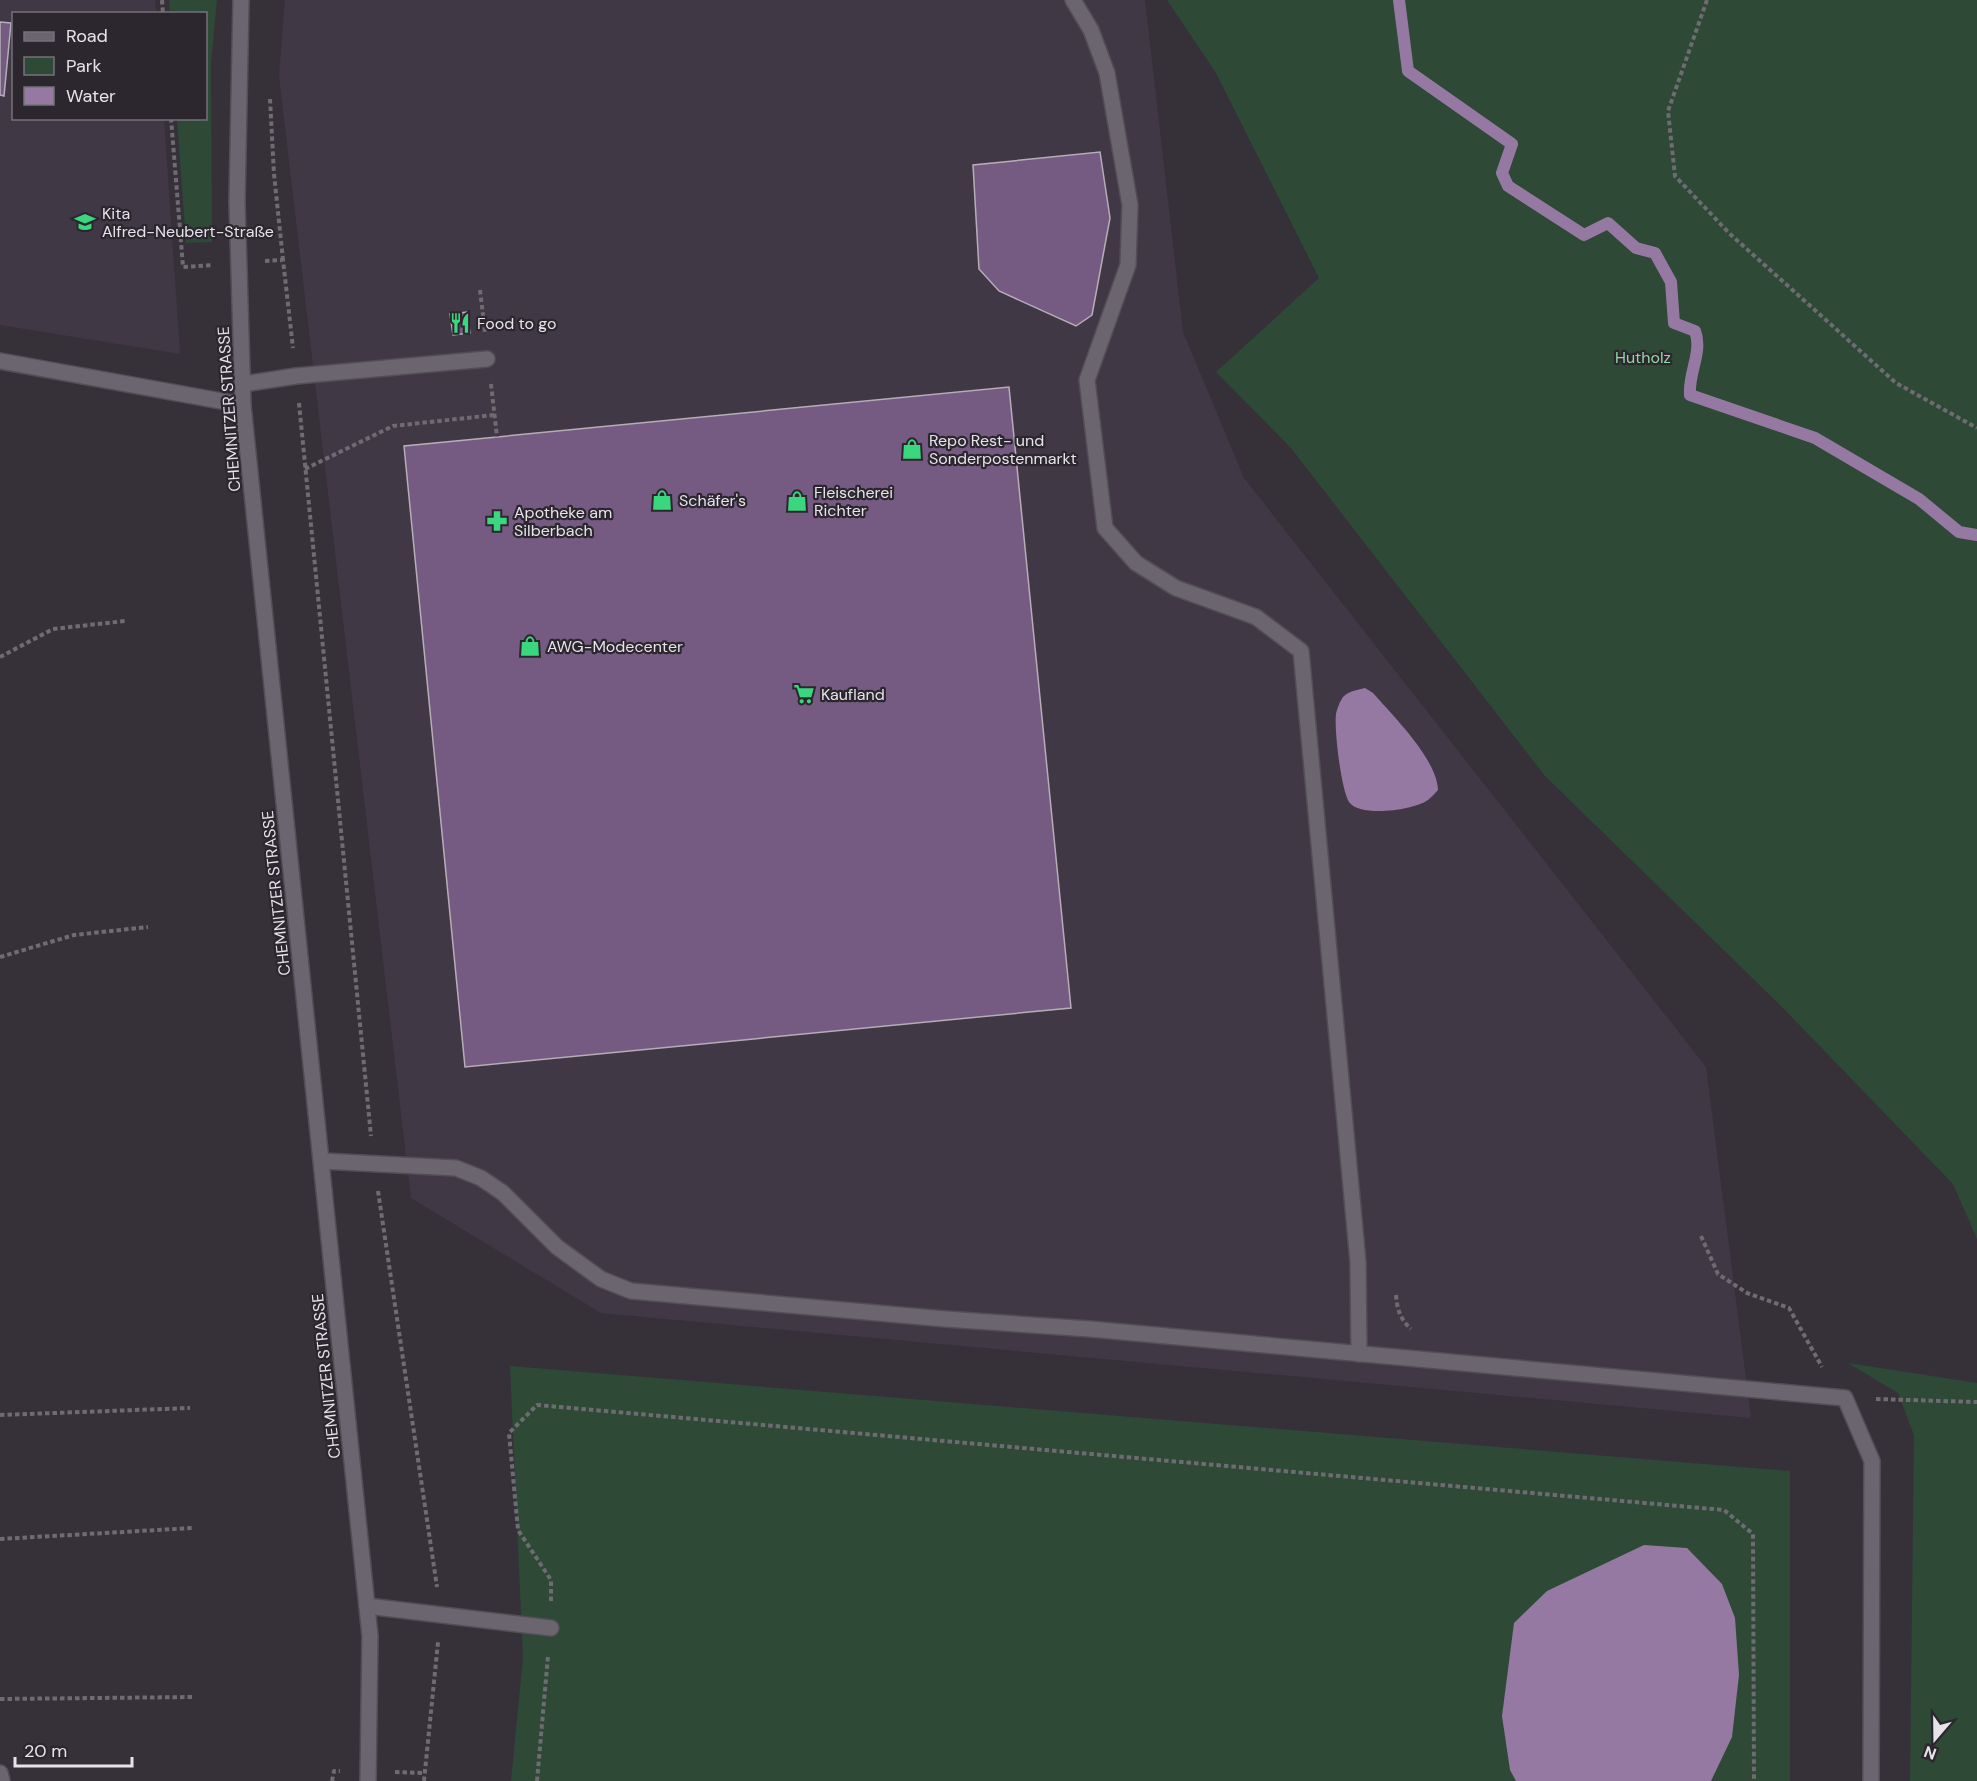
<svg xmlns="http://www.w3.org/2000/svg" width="1977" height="1781" viewBox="0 0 1977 1781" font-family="'DM Sans',sans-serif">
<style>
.built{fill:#413846}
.green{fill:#2e4936}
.water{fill:#9579a3}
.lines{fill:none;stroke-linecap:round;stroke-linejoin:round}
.stream{stroke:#9579a3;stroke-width:12}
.building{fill:#755b82;stroke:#b5aeb8;stroke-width:1.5}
.lane-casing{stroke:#524e55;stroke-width:18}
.street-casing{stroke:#524e55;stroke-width:18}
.secondary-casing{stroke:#524e55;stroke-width:18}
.path{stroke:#6f6b72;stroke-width:4;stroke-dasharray:4.5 3;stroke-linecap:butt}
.lane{stroke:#6b656f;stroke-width:15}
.street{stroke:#6b656f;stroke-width:15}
.secondary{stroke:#6b656f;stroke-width:15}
.labels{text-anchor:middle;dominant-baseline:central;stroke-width:4.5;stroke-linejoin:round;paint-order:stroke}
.poi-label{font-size:16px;fill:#e6e3e9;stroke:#2c272f;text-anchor:start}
.park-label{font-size:16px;fill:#92d8a8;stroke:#2c272f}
.street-label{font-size:16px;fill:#e6e3e9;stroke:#2c272f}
</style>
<rect width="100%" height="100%" fill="#363139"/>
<!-- built -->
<g class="built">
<polygon points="0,0 155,0 156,13 14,14 14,118 164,119 180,354 0,325"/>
<polygon points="285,0 1145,0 1183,332 1244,478 1706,1067 1751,1418 601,1313 411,1198 279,76"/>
</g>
<!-- green -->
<g class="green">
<polygon points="169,0 217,0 211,63 212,242 186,243 177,119 206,118 206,14 170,13"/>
<polygon points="1167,0 1977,0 1977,1239 1953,1184 1783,1008 1545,776 1291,448 1216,372 1319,278 1216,73"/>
<polygon points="1848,1363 1977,1383 1977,1781 1910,1781 1914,1435 1898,1393"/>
<polygon points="510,1366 1790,1471 1790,1781 511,1781 523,1658"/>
</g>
<!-- water -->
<g class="water">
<path d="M1365,688L1373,693C1393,716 1437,759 1438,790C1435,793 1432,797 1428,800C1414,810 1360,818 1349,802C1341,789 1334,729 1336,714C1337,709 1340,701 1343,697C1349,691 1357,690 1365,688Z"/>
<polygon points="1644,1545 1687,1548 1722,1584 1735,1618 1739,1675 1732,1737 1711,1781 1516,1781 1510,1770 1502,1716 1514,1623 1547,1591"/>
</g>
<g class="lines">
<!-- stream -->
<path class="stream" d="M1399,0L1408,71L1512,144L1502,173L1508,186L1584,235L1608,223L1636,248L1655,253L1671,282L1674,323L1695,331C1703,352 1688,373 1690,395L1815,438L1919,499L1959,532L1977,535"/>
</g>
<!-- building -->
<g class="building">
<polygon points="0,22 11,23 4,96 0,95"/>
<polygon points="1100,152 1110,218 1092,315 1076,326 999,291 979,269 973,165"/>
<polygon points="467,312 470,333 453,335 450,314"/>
<polygon points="1009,387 1071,1008 465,1067 404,446"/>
</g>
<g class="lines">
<!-- lane casing -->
<g class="lane-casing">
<g id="lane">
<polyline points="1073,0 1091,30 1107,73 1130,205 1128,265 1087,380 1105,528 1136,563 1176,588 1256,617 1301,651 1358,1262 1359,1354"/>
<polyline points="243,384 296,376 487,359"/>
<polyline points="322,1161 456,1168 481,1178 503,1193 557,1247 601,1279 631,1291 945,1319 1090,1329 1845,1398 1872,1461 1871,1781"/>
<polyline points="367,1606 551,1628"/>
</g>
</g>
<!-- street casing -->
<g class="street-casing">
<g id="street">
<polyline points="0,361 243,405"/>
<polyline points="0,1773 2,1781"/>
</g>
</g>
<!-- secondary casing -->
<g class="secondary-casing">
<polyline id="secondary" points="241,0 237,202 243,405 370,1636 368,1781"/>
</g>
<!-- path -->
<g class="path">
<polyline points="162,0 163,14"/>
<polyline points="1707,0 1668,111 1675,176 1729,233 1896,383 1977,428"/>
<polyline points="270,99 274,174 283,260"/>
<polyline points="171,118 183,267 213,265"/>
<polyline points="265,261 283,260 293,348"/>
<polyline points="480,290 485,332"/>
<polyline points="491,384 497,437"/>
<polyline points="299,403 371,1136"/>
<polyline points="305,469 393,426 494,415"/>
<polyline points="0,657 53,629 125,621"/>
<polyline points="0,957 74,935 148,927"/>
<polyline points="378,1191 437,1587"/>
<polyline points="1701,1236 1718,1274 1747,1293 1789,1308 1822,1367"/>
<path d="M1396,1295C1397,1309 1400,1319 1411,1329"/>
<polyline points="1876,1399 1977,1402"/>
<polyline points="0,1415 190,1408"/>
<polyline points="0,1539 192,1528"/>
<polyline points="551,1601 551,1580 518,1530 509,1433 537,1405 1724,1510 1753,1534 1754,1781"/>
<polyline points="0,1699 194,1697"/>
<polyline points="395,1772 425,1773"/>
<polyline points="332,1781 334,1771 340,1771"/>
<polyline points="424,1781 438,1642"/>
<polyline points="537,1781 548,1656"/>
</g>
<!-- lane -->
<use href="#lane" class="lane"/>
<!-- street -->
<use href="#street" class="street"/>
<!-- secondary -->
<use href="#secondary" class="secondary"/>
</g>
<!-- icons -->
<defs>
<g id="school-bare" transform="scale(1.62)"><path d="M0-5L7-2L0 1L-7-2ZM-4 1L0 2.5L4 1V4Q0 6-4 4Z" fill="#3ad77f" stroke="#2c272f" stroke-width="2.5" paint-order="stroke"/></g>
<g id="restaurant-bare" transform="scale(1.62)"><path d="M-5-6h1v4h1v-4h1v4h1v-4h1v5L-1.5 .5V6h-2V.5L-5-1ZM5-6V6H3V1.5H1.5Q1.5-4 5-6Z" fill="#3ad77f" stroke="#2c272f" stroke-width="2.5" paint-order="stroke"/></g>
<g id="shop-bare" transform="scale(1.62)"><path d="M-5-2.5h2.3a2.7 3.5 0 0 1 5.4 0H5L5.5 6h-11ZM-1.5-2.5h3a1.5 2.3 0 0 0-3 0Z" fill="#3ad77f" stroke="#2c272f" stroke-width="2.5" paint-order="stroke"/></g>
<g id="pharmacy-bare" transform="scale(1.62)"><path d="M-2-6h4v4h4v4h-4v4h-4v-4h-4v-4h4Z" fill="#3ad77f" stroke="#2c272f" stroke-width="2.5" paint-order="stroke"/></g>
<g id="supermarket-bare" transform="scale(1.62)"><path d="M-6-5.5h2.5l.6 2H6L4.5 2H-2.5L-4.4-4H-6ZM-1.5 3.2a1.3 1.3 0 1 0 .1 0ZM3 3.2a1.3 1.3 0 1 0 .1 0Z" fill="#3ad77f" stroke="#2c272f" stroke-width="2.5" paint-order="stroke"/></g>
</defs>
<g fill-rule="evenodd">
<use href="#school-bare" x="85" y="222"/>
<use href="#restaurant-bare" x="460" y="323"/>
<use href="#shop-bare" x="912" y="449"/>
<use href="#shop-bare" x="662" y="500"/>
<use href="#shop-bare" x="797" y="501"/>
<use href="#pharmacy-bare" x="497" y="521"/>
<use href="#shop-bare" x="530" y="646"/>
<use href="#supermarket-bare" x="804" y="694"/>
</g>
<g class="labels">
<!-- poi labels -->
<g class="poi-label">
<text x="102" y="213">Kita<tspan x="102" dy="18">Alfred-Neubert-Straße</tspan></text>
<text x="477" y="323">Food to go</text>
<text x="929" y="440">Repo Rest- und<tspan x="929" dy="18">Sonderpostenmarkt</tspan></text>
<text x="814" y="492">Fleischerei<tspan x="814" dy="18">Richter</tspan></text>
<text x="679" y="500">Schäfer's</text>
<text x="514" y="512">Apotheke am<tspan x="514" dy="18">Silberbach</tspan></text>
<text x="547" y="646">AWG-Modecenter</text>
<text x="821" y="694">Kaufland</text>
</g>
<!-- park labels -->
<g class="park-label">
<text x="1643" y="357">Hutholz</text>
</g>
<!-- street labels -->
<g class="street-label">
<text transform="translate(229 409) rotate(-94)">CHEMNITZER STRASSE</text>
<text transform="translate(276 893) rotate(-96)">CHEMNITZER STRASSE</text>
<text transform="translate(326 1376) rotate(-96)">CHEMNITZER STRASSE</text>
</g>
</g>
<!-- legend -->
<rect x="12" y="12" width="195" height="108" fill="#2c272f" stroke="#767279" stroke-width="1.5"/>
<rect x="24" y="32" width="30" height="9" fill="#6b656f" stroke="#767279" stroke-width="1.5"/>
<text x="66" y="42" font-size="18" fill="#e6e3e9">Road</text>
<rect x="24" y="57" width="30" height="18" fill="#2e4936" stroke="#767279" stroke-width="1.5"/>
<text x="66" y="72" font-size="18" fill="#e6e3e9">Park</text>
<rect x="24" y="87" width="30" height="18" fill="#9579a3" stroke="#767279" stroke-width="1.5"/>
<text x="66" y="102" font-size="18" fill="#e6e3e9">Water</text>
<!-- north arrow -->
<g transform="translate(1935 1739) rotate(200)" stroke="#2c272f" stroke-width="4.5" paint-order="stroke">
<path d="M0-4.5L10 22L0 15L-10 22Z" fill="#e6e3e9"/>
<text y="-9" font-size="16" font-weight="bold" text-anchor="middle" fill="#e6e3e9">N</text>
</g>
<!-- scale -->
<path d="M15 1757v9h117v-9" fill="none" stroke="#e6e3e9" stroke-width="3"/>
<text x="24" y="1757" font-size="18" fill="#e6e3e9" stroke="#2c272f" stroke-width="4.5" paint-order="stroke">20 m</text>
</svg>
